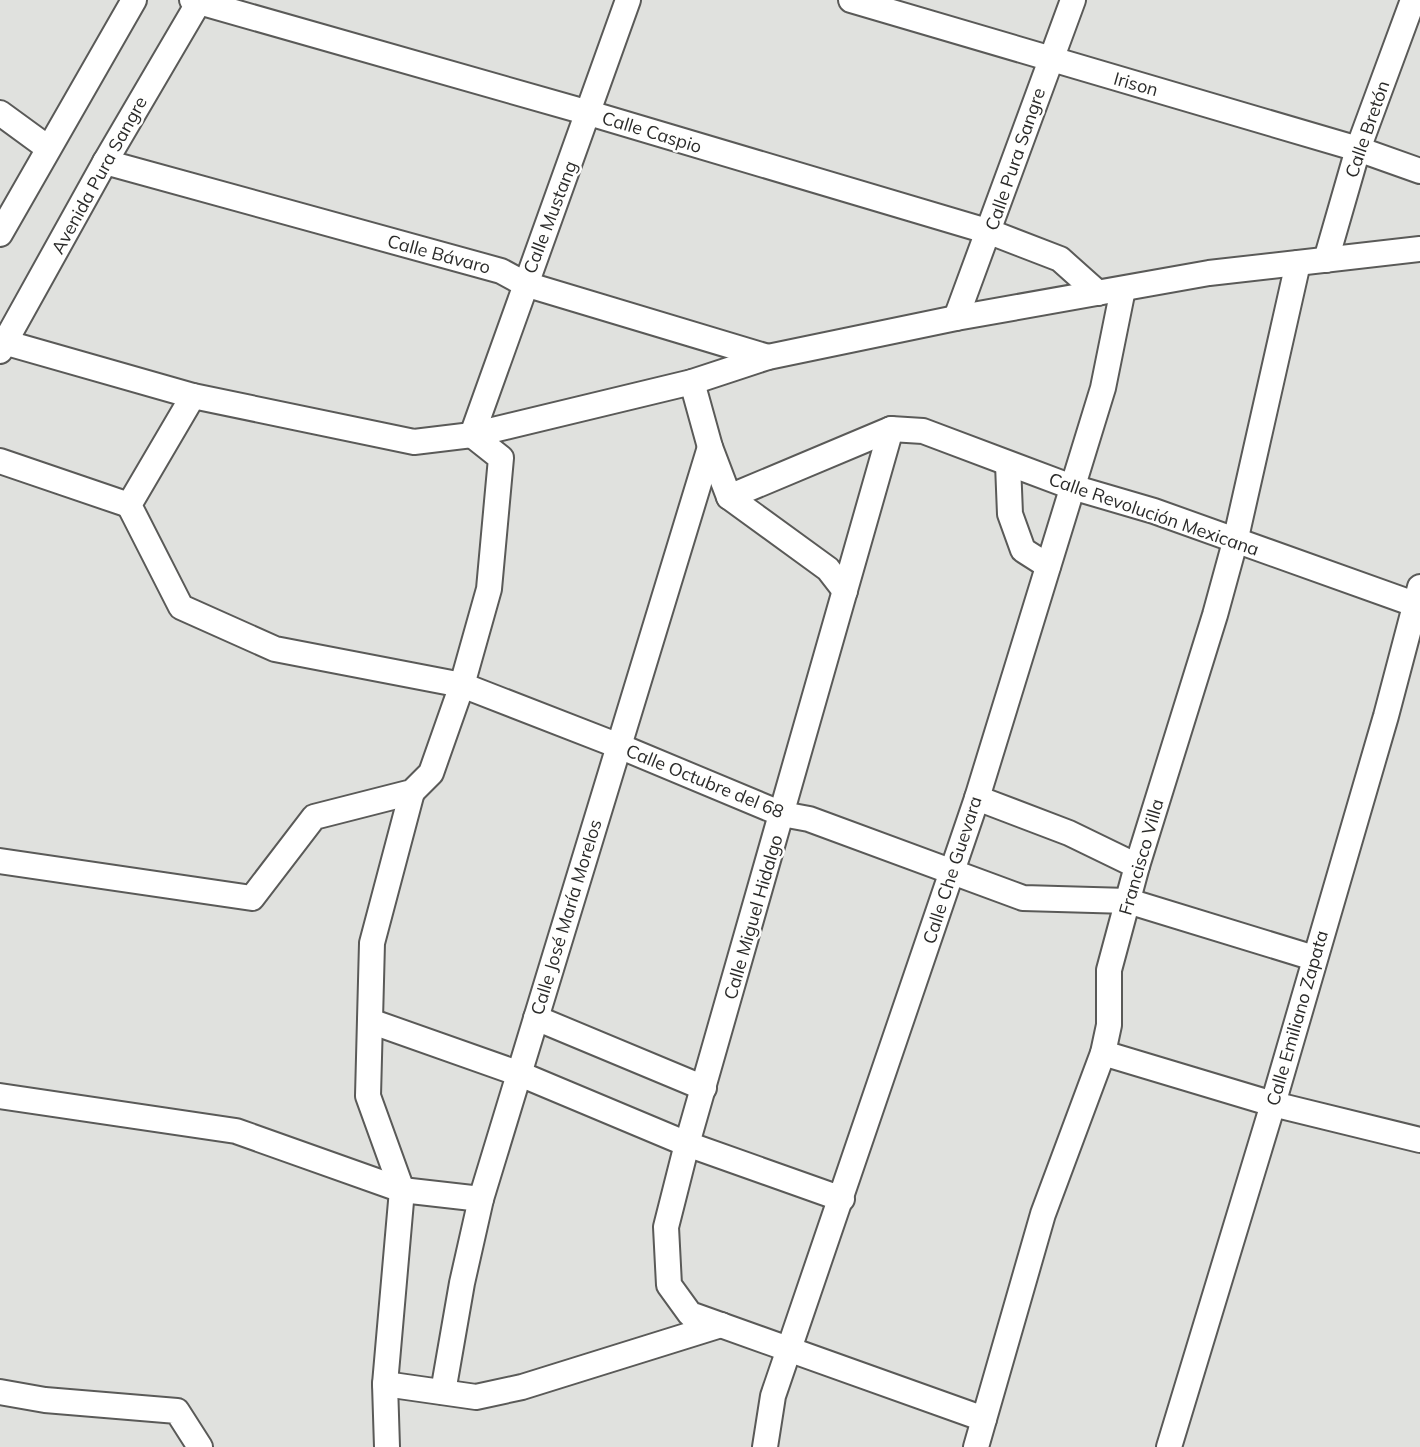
<svg xmlns="http://www.w3.org/2000/svg" width="1420" height="1447" viewBox="0 0 1420 1447" font-family="Mulish,sans-serif">
<style>
.lines{fill:none;stroke-linecap:round;stroke-linejoin:round}
.street-casing{stroke:#5a5a58;stroke-width:28}
.street{stroke:#fff;stroke-width:24}
.labels{text-anchor:middle;dominant-baseline:central;stroke-width:5;stroke-linejoin:round;paint-order:stroke}
.street-label{font-size:18px;fill:#2b2b2a;stroke:#fffffe}
</style>
<rect width="100%" height="100%" fill="#e0e1de"/>
<g class="lines">
<!-- street casing -->
<g class="street-casing">
<g id="street">
<polyline points="192,0 589,113 990,232 1060,259 1098,293"/>
<polyline points="851,0 1358,149 1420,171"/>
<polyline points="0,113 48,148"/>
<polyline points="105,162 501,271 525,284 768,357"/>
<polyline points="0,234 134,0"/>
<polyline points="1326,260 1358,149 1413,0"/>
<polyline points="956,318 1073,0"/>
<polyline points="0,341 193,396 414,442 472,435 692,382 768,357 956,318 1209,273 1420,249"/>
<polyline points="0,351 105,162 200,0"/>
<polyline points="692,382 710,447 729,497 828,569 845,591"/>
<polyline points="193,396 129,505 181,607 275,649 462,685 619,746 782,814 809,819 1023,898 1128,901 1314,958"/>
<polyline points="891,429 687,1144 666,1227 669,1285 690,1314 984,1419"/>
<polyline points="0,461 129,505"/>
<polyline points="1008,464 1010,514 1023,550 1048,566"/>
<polyline points="729,497 891,429 923,431 1072,487 1154,511 1417,605"/>
<polyline points="977,798 1069,833 1137,866"/>
<polyline points="0,861 252,898 314,817 412,792 431,773 462,685 489,589 501,458 472,435 628,0"/>
<polyline points="536,1018 704,1088"/>
<polyline points="370,1021 520,1074 687,1144 842,1199"/>
<polyline points="1103,1053 1273,1104 1420,1140"/>
<polyline points="0,1096 236,1131 402,1190 481,1199"/>
<polyline points="385,1384 476,1397 522,1387 721,1325"/>
<polyline points="0,1392 45,1400 177,1411 200,1447"/>
<polyline points="443,1392 462,1283 481,1199 710,447"/>
<polyline points="387,1447 385,1384 402,1190 368,1096 372,943 412,792"/>
<polyline points="765,1447 773,1396 977,798 1103,388 1123,289"/>
<polyline points="976,1447 1043,1214 1103,1053 1109,1025 1109,970 1137,866 1215,615 1235,542 1298,263"/>
<polyline points="1169,1447 1273,1104 1386,716 1420,587"/>
</g>
</g>
<!-- street -->
<use href="#street" class="street"/>
</g>
<g class="labels">
<!-- street labels -->
<g class="street-label">
<text transform="translate(1136 84) rotate(16)">Irison</text>
<text transform="translate(1367 129) rotate(-71)">Calle Bretón</text>
<text transform="translate(652 132) rotate(17)">Calle Caspio</text>
<text transform="translate(1015 159) rotate(-71)">Calle Pura Sangre</text>
<text transform="translate(99 175) rotate(-61)">Avenida Pura Sangre</text>
<text transform="translate(550 217) rotate(-69)">Calle Mustang</text>
<text transform="translate(439 254) rotate(15)">Calle Bávaro</text>
<text transform="translate(1154 514) rotate(19)">Calle Revolución Mexicana</text>
<text transform="translate(705 781) rotate(22)">Calle Octubre del 68</text>
<text transform="translate(1141 857) rotate(-74)">Francisco Villa</text>
<text transform="translate(952 870) rotate(-72)">Calle Che Guevara</text>
<text transform="translate(566 917) rotate(-73)">Calle José María Morelos</text>
<text transform="translate(753 917) rotate(-74)">Calle Miguel Hidalgo</text>
<text transform="translate(1297 1018) rotate(-74)">Calle Emiliano Zapata</text>
</g>
</g>
</svg>
